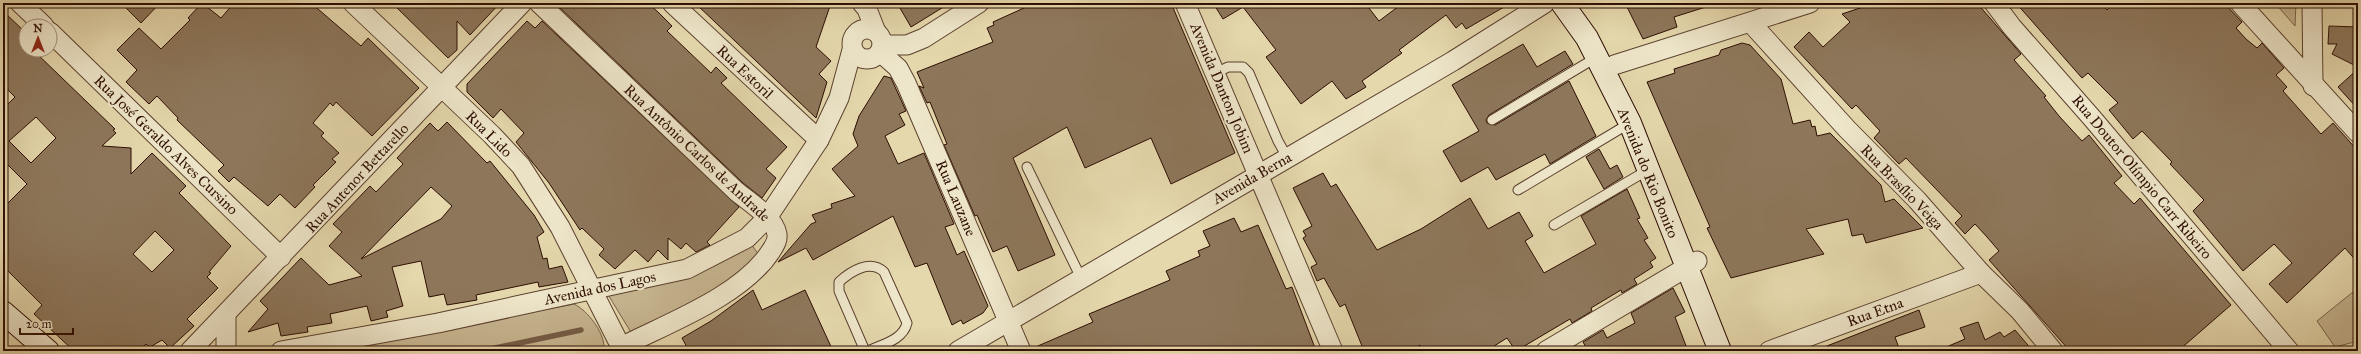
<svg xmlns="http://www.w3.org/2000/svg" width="2361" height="354" viewBox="0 0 2361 354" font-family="'IM FELL Great Primer',serif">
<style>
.green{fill:#c6b590;stroke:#7a6149}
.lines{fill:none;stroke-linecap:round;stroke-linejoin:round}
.stream{stroke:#765d46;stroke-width:5.5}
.building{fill:#8d775b;stroke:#2d0d02;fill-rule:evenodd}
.lane-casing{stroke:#5b402d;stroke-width:11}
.street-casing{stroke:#5b402d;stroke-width:21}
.secondary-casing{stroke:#2d0d02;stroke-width:24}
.lane{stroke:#eee6ca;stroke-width:9}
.street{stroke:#eee6ca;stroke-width:19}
.secondary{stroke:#eee6ca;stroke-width:22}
.labels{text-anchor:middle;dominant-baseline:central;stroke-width:4;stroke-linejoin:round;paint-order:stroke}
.street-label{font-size:15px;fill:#2d0d02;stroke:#eee6ca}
</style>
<rect width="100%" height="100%" fill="#e5d8ad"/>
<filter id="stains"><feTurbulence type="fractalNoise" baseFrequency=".005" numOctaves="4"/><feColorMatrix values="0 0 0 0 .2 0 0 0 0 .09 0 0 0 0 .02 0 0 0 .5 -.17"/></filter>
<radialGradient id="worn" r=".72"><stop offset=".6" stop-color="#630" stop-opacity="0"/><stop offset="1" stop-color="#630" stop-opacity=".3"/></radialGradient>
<!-- green -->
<g class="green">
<polygon points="2275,3 2296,3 2295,26"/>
<polygon points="749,241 761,258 709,293 632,334 607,293"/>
<polygon points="2358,288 2358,341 2335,347 2317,321"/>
<path d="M574,304C587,310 604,332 604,347L586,351H332Z"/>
</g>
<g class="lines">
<!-- stream -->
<polyline class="stream" points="481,351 581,330"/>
</g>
<!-- building -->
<g class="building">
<polygon points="121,3 160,3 141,23"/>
<polygon points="202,3 221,18 234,3 311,3 361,46 368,38 419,88 372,136 336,102 333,106 330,103 313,123 324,133 321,136 339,153 332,159 336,162 313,185 315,187 295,208 280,194 268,206 234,177 229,182 218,171 224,165 177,120 178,118 157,96 149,104 126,82 137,70 117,50 139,28 161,49 190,20 188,18"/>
<polygon points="392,3 500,3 470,35 457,21 457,50 448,58"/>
<polygon points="555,3 648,3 659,13 672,26 667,31 711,73 716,67 727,78 721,83 787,147 766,169 776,178 762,198 743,183"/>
<polygon points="695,3 831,3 816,47 831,61 819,74 827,82 816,118"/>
<polygon points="897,3 950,3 911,27"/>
<polygon points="1035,3 1171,3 1235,153 1171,184 1151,138 1085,168 1067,127 1013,158 1055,255 1018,271 1007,246 993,252 977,215 975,216 944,145 947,144 930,102 927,103 919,86 924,88 917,72 993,42 987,28 994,25 993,22"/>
<polygon points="1213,3 1365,3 1379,21 1403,3 1511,3 1466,29 1462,23 1456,28 1446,15 1399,50 1402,53 1362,81 1366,87 1346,99 1332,81 1301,104 1266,57 1276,50 1243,7 1223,19"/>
<polygon points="1625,3 1709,3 1709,6 1674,17 1677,27 1643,39"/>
<polygon points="1875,3 1977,3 2021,54 2014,60 2046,96 2044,97 2059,116 2082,141 2089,135 2122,176 2114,183 2134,204 2140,198 2231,305 2178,351 2070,351 1989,260 1999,251 1987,237 1975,224 1965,234 1955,223 1962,216 1906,158 1899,164 1874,138 1880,131 1856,105 1852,109 1794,47 1809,32 1823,47 1850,22 1842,14"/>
<polygon points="2016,3 2101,3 2107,10 2114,3 2224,3 2242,22 2236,28 2246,39 2257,48 2262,43 2284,68 2276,75 2287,87 2283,91 2321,134 2333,123 2358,151 2358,263 2345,248 2287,303 2269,284 2292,263 2274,244 2243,271 2193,211 2204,200 2170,164 2172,162 2142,131 2133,139 2109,110 2118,103 2088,73 2082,78"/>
<path d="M3,11L26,33V50H33L115,129L113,130L116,133L102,146L131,148V174L152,153L186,186L179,193L231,246L209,272L211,273L207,277L218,288L187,319L194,326L170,348L162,340L150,347L146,344L139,351H74L34,314L42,305L3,266V208L27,184L3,160V109L15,97L3,85ZM36,117L56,138L31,163L9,141ZM155,231L174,250L152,272L133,254Z"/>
<polygon points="527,21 535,28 542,21 739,207 707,242 710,245 696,252 686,243 681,249 668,238 668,260 658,250 648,262 635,250 615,269 599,255 604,249 582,228 580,230 549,183 516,142 524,133 501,109 493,118 467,92 467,84"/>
<polygon points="2329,26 2358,27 2358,67 2332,54 2337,44 2328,44"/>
<polygon points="1742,43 1750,45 1781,79 1793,124 1810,120 1812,127 1815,126 1817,136 1830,133 1881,185 1885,202 1894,199 1923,228 1866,243 1863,234 1852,236 1848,219 1806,229 1824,254 1731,278 1707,228 1710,227 1647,82 1675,73 1674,69 1719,55 1721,50"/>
<polygon points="1523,44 1537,67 1565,51 1573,64 1489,115 1486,120 1487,123 1495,125 1569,81 1596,136 1550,164 1545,154 1496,180 1488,167 1461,182 1443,151 1479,131 1452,85"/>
<polygon points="2358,69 2358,109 2338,87"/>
<polygon points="884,76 891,78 906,111 899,114 905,125 885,136 898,164 924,153 954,224 945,227 957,255 964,251 988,306 983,313 963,324 961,320 952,325 927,263 915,267 893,216 813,260 806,248 778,262 811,224 816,222 812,215 832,208 831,204 855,196 832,169 858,146 853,134 859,116"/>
<path d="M447,122L487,163L490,161L534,215L544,232L537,237L543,259L547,258L549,269L562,266L568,282L539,287L538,282L476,295L477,300L447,305L444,294L429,297L421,261L392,267L403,306L386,311L388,317L371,321L367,306L330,314L332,323L307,327L308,332L281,336L278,323L248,332L268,309L260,301L301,258L329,285L362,276L329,246L342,232L333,224L370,186L376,192L403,164L397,158L430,123L438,131ZM431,187L452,206L441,219L361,259Z"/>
<polygon points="1599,149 1610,169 1617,165 1623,177 1604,189 1586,157"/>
<polygon points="1323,173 1331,187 1336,184 1377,250 1421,229 1470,198 1488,229 1519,212 1533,236 1525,241 1544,273 1596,244 1581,216 1627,189 1640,218 1637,219 1648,238 1644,240 1656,258 1650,262 1653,267 1634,279 1637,284 1622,293 1621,290 1591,308 1592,311 1572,323 1570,319 1516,351 1507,338 1486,351 1423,351 1420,345 1412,350 1410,347 1404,351 1364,351 1345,304 1340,307 1324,278 1317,281 1311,267 1317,264 1303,238 1306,236 1303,231 1312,226 1293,188"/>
<polygon points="1234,218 1241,232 1258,225 1286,289 1292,287 1315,348 1307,351 1032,351 1031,349 1093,322 1089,314 1170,280 1166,271 1200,256 1198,251 1210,246 1203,231"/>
<polygon points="1673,288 1685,312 1675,317 1688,351 1584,351 1587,349 1583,342 1603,330 1607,338 1635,323 1631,313"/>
<polygon points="753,290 762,310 805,290 833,351 689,351 682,338 711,321"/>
<polygon points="1919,310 1925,327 1895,337 1900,351 1814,351"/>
<polygon points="1978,322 1985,340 2000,332 2004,337 2015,330 2033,351 1937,351 1965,339 1960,328"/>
</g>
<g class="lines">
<!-- lane casing -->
<g class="lane-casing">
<g id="lane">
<polyline points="1216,73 1228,67 1243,67 1249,73 1278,141 1287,157"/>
<polyline points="1492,120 1597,57"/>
<polyline points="1027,167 1081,278"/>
<polyline points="1518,190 1630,123"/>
<polyline points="1554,225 1648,170"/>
<path d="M865,351L839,291V282C851,271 870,259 884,272L907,323C903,340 883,344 868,351"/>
</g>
</g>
<!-- street casing -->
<g class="street-casing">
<g id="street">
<polyline points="20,3 44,26"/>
<polyline points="353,3 492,135 521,166 560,227 623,351"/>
<path d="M539,3L736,191C749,202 774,217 777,234C778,241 774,246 771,251C742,296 668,323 621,347"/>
<polyline points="672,3 819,140"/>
<polyline points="862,3 867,9 876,32"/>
<polyline points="1185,3 1333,351"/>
<polyline points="1994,3 2012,27 2092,118 2289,351"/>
<polyline points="2240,3 2358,133"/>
<polyline points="2312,3 2313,86"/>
<polyline points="1751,23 1847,129 1917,200 1981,273 2020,311 2053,351"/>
<circle cx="867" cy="44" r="15"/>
<polyline points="50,32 281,257"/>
<polyline points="882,45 907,45 924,38 979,3"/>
<polyline points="880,52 898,68 906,83 1021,351"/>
<polyline points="1614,65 1810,3"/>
<polyline points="190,351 522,3"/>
<polyline points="226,351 226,316"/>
<polyline points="281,351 438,323 687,269 747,238 767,218 819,140 839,98 852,50"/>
<polyline points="958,351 1453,61 1545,3"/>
<polyline points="1546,351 1697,261"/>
<polyline points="1769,351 1981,273"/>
</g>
</g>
<!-- secondary casing -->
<g class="secondary-casing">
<g id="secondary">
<polyline points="1562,3 1587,38 1630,123 1720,351"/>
<polyline points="3,312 48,351"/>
</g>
</g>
<!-- lane -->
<use href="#lane" class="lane"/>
<!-- street -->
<use href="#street" class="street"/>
<!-- secondary -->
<use href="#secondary" class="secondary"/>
</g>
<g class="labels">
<!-- street labels -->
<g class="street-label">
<text transform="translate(745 72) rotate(43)">Rua Estoril</text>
<text transform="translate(1222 88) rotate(67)">Avenida Danton Jobim</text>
<text transform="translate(489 134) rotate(45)">Rua Lido</text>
<text transform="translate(166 145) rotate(44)">Rua José Geraldo Alves Cursino</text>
<text transform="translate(697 153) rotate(43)">Rua Antônio Carlos de Andrade</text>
<text transform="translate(1648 173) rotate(68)">Avenida do Rio Bonito</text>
<text transform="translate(2142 177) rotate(50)">Rua Doutor Olímpio Carr Ribeiro</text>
<text transform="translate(357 178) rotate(-47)">Rua Antenor Bettarello</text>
<text transform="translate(1252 178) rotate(-30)">Avenida Berna</text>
<text transform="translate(1902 187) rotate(46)">Rua Brasílio Veiga</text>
<text transform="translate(956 198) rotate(67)">Rua Lauzane</text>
<text transform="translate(600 288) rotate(-12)">Avenida dos Lagos</text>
<text transform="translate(1875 312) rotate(-20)">Rua Etna</text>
</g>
</g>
<!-- margin -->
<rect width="2361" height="354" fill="none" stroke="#e5d8ad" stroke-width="16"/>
<rect x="4" y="4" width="2353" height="346" fill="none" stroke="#2d0d02" stroke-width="2"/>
<rect x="8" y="8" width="2345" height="338" fill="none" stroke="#2d0d02"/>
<!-- north arrow -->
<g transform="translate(38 38)"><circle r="19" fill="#eee6ca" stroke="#a18f7a"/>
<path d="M0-3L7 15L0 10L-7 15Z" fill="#8f2418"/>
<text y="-6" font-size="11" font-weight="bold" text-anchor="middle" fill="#2d0d02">N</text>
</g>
<!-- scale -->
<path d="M20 328v6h53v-6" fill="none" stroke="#2d0d02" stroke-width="2"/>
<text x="26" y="328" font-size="12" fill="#2d0d02" stroke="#eee6ca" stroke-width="3" paint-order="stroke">20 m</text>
<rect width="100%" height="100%" filter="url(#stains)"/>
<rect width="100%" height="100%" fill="url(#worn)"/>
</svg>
